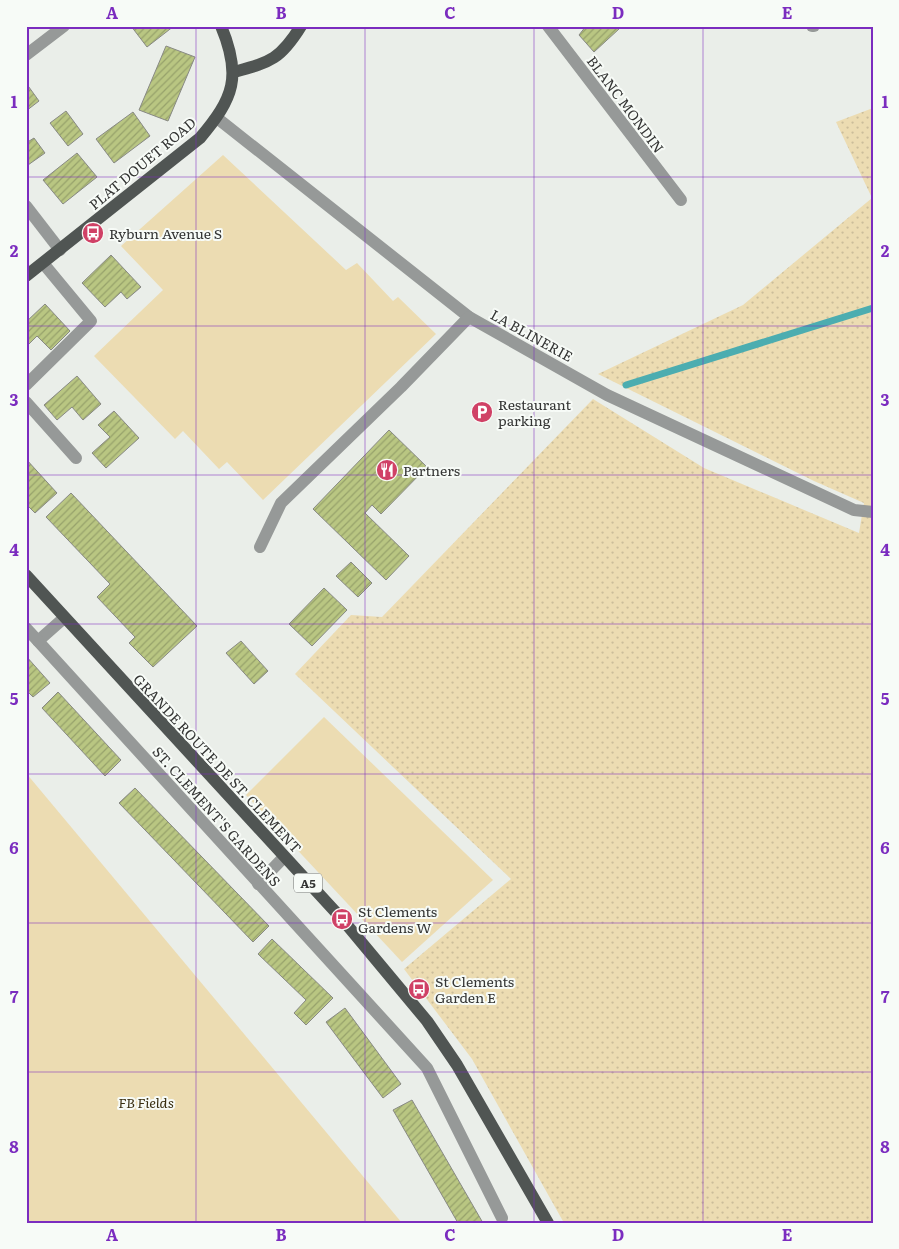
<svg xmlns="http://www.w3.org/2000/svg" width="899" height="1249" viewBox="0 0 899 1249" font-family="Literata,serif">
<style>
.grass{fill:url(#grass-dots)}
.park{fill:#ecdcb2}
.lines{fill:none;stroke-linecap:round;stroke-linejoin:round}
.stream{stroke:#4cadb0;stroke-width:7}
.building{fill:url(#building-hatch);stroke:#888984}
.minor{stroke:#969998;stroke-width:12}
.major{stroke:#505553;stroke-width:12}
.grid{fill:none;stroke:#7b2cbf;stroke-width:1;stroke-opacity:0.55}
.labels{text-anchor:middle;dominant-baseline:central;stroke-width:4;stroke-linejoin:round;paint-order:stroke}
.shield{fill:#f7fbf7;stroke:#6e706e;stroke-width:1}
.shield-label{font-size:12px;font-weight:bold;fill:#343534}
.street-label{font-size:14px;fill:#343534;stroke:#f7fbf7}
.poi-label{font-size:14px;fill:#343534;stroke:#f7fbf7;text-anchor:start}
.park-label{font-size:14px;font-style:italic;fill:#382d0f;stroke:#f7fbf7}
.neatline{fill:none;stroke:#7b2cbf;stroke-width:2}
.grid-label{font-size:16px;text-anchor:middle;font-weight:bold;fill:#7b2cbf}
</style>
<defs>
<pattern id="grass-dots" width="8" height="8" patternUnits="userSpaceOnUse" patternTransform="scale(1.25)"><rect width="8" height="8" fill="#ecdcb2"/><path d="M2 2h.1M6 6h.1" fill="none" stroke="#cbbd9a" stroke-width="1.8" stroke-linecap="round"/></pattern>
<pattern id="building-hatch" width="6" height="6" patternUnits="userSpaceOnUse" patternTransform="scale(1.25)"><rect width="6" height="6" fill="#b9c682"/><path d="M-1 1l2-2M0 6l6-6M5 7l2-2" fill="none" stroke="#97a26b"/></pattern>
</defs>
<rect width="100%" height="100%" fill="#eaeee9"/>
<!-- grass -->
<polygon class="grass" points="873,108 873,1223 564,1223 472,1059 404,969 511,879 295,674 351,615 382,617 593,399 704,468 859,533 864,503 814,481 598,374 743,305 872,198 836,122"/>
<!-- park -->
<g class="park">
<polygon points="223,155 346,270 357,263 393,301 398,297 436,334 263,500 227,462 219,469 183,431 175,439 94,356 163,290 121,246"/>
<polygon points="324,717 493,880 402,962 246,795"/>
<polygon points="26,773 402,1223 26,1223"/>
</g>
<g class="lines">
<!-- stream -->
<polyline class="stream" points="626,385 873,308"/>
</g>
<!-- building -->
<g class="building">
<polygon points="131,26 174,26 147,47"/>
<polygon points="617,26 619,29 594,52 579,35 586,26"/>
<polygon points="166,46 195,57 168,121 139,110"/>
<polygon points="26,83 39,101 26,111"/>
<polygon points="66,111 83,134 68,146 50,123"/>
<polygon points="133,112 150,136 114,163 96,139"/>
<polygon points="34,138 45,153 28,165 26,143"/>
<polygon points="77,153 97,177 63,204 43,180"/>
<polygon points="111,255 141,287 127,299 121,292 105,307 82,283"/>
<polygon points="45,304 70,331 51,350 37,336 26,347 26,322"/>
<polygon points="77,376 101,404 83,420 72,407 57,420 44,405"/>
<polygon points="114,411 139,438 106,468 92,453 110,437 98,425"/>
<polygon points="389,430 427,467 381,514 372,505 365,513 409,556 386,580 313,509"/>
<polygon points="26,459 57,493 35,513 26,504"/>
<polygon points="71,493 197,626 153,667 129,643 135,637 97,597 110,584 46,517"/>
<polygon points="351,562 372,583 358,597 336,576"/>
<polygon points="324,588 347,610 312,646 289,624"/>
<polygon points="241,641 268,671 254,684 226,653"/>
<polygon points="26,656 50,683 33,697 26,690"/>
<polygon points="58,692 121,760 105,776 42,708"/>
<polygon points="135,788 269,926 253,942 119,803"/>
<polygon points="272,939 333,998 306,1025 294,1013 306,1000 258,954"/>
<polygon points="345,1008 401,1084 383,1098 326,1022"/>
<polygon points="412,1100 483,1223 458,1223 393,1110"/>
</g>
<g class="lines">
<!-- minor -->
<g class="minor">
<polyline points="548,26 681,200"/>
<polyline points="812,26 814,26"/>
<polyline points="26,55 64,26"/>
<polyline points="217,118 469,317 607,395 854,510 873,512"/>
<polyline points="26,206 60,250"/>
<polyline points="26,385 91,321 43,263"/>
<polyline points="26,402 76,458"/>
<polyline points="260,547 281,503 401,387 469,317"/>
<polyline points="64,618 38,641 427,1068 502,1218"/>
<polyline points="26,628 38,641"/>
<polyline points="258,884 284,857"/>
</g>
<!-- major -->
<g class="major">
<path d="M234,72C270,62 280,60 301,26"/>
<path d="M26,276L200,138C234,98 242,76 221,26"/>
<polyline points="26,575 342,919 427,1021 457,1065 548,1223"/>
</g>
</g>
<!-- grid -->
<path class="grid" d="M196,26V1223M365,26V1223M534,26V1223M703,26V1223M26,177H873M26,326H873M26,475H873M26,624H873M26,774H873M26,923H873M26,1072H873"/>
<!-- icons -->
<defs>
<g id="bus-disc" transform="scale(1.125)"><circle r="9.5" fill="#d04166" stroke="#f7fbf7"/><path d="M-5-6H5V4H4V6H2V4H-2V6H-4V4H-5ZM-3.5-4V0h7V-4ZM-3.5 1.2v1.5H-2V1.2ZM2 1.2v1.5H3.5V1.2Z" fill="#fff"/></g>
<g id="parking-disc" transform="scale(1.125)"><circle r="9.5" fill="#d04166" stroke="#f7fbf7"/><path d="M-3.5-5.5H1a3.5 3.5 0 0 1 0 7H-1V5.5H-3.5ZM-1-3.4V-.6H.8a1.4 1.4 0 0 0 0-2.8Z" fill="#fff"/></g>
<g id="restaurant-disc" transform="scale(1.125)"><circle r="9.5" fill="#d04166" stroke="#f7fbf7"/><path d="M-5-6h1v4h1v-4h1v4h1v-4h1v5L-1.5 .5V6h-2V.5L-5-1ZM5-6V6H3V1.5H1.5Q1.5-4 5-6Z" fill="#fff"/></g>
</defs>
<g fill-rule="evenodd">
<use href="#bus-disc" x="93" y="233"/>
<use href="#parking-disc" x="482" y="412"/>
<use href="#restaurant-disc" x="387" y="470"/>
<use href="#bus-disc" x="342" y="919"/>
<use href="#bus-disc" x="419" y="989"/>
</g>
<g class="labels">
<!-- shield labels -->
<rect class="shield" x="294" y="873.5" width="28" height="19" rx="4"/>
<g class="shield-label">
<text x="308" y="883">A5</text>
</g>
<!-- street labels -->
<g class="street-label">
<text transform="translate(626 104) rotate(53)">BLANC MONDIN</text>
<text transform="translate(142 163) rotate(-40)">PLAT DOUET ROAD</text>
<text transform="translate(532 335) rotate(29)">LA BLINERIE</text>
<text transform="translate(218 763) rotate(47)">GRANDE ROUTE DE ST. CLEMENT</text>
<text transform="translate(217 816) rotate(48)">ST. CLEMENT'S GARDENS</text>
</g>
<!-- poi labels -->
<g class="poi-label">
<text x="109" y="233">Ryburn Avenue S</text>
<text x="498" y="404">Restaurant<tspan x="498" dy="16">parking</tspan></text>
<text x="403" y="470">Partners</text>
<text x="358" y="911">St Clements<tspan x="358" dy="16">Gardens W</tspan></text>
<text x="435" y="981">St Clements<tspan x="435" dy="16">Garden E</tspan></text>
</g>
<!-- park labels -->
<g class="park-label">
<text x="146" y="1102">FB Fields</text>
</g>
</g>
<!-- border -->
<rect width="899" height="1249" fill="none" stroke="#f7fbf7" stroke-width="55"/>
<rect x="28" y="28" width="844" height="1194" class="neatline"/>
<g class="grid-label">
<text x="112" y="19">A</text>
<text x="281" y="19">B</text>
<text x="450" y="19">C</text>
<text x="618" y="19">D</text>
<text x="787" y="19">E</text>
<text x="14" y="108">1</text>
<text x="885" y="108">1</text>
<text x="14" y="257">2</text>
<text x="885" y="257">2</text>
<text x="14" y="406">3</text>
<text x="885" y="406">3</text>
<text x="14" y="556">4</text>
<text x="885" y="556">4</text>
<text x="14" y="705">5</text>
<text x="885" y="705">5</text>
<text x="14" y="854">6</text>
<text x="885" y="854">6</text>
<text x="14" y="1003">7</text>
<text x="885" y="1003">7</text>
<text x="14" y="1153">8</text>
<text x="885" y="1153">8</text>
<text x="112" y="1241">A</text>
<text x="281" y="1241">B</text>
<text x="450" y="1241">C</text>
<text x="618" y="1241">D</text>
<text x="787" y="1241">E</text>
</g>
</svg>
